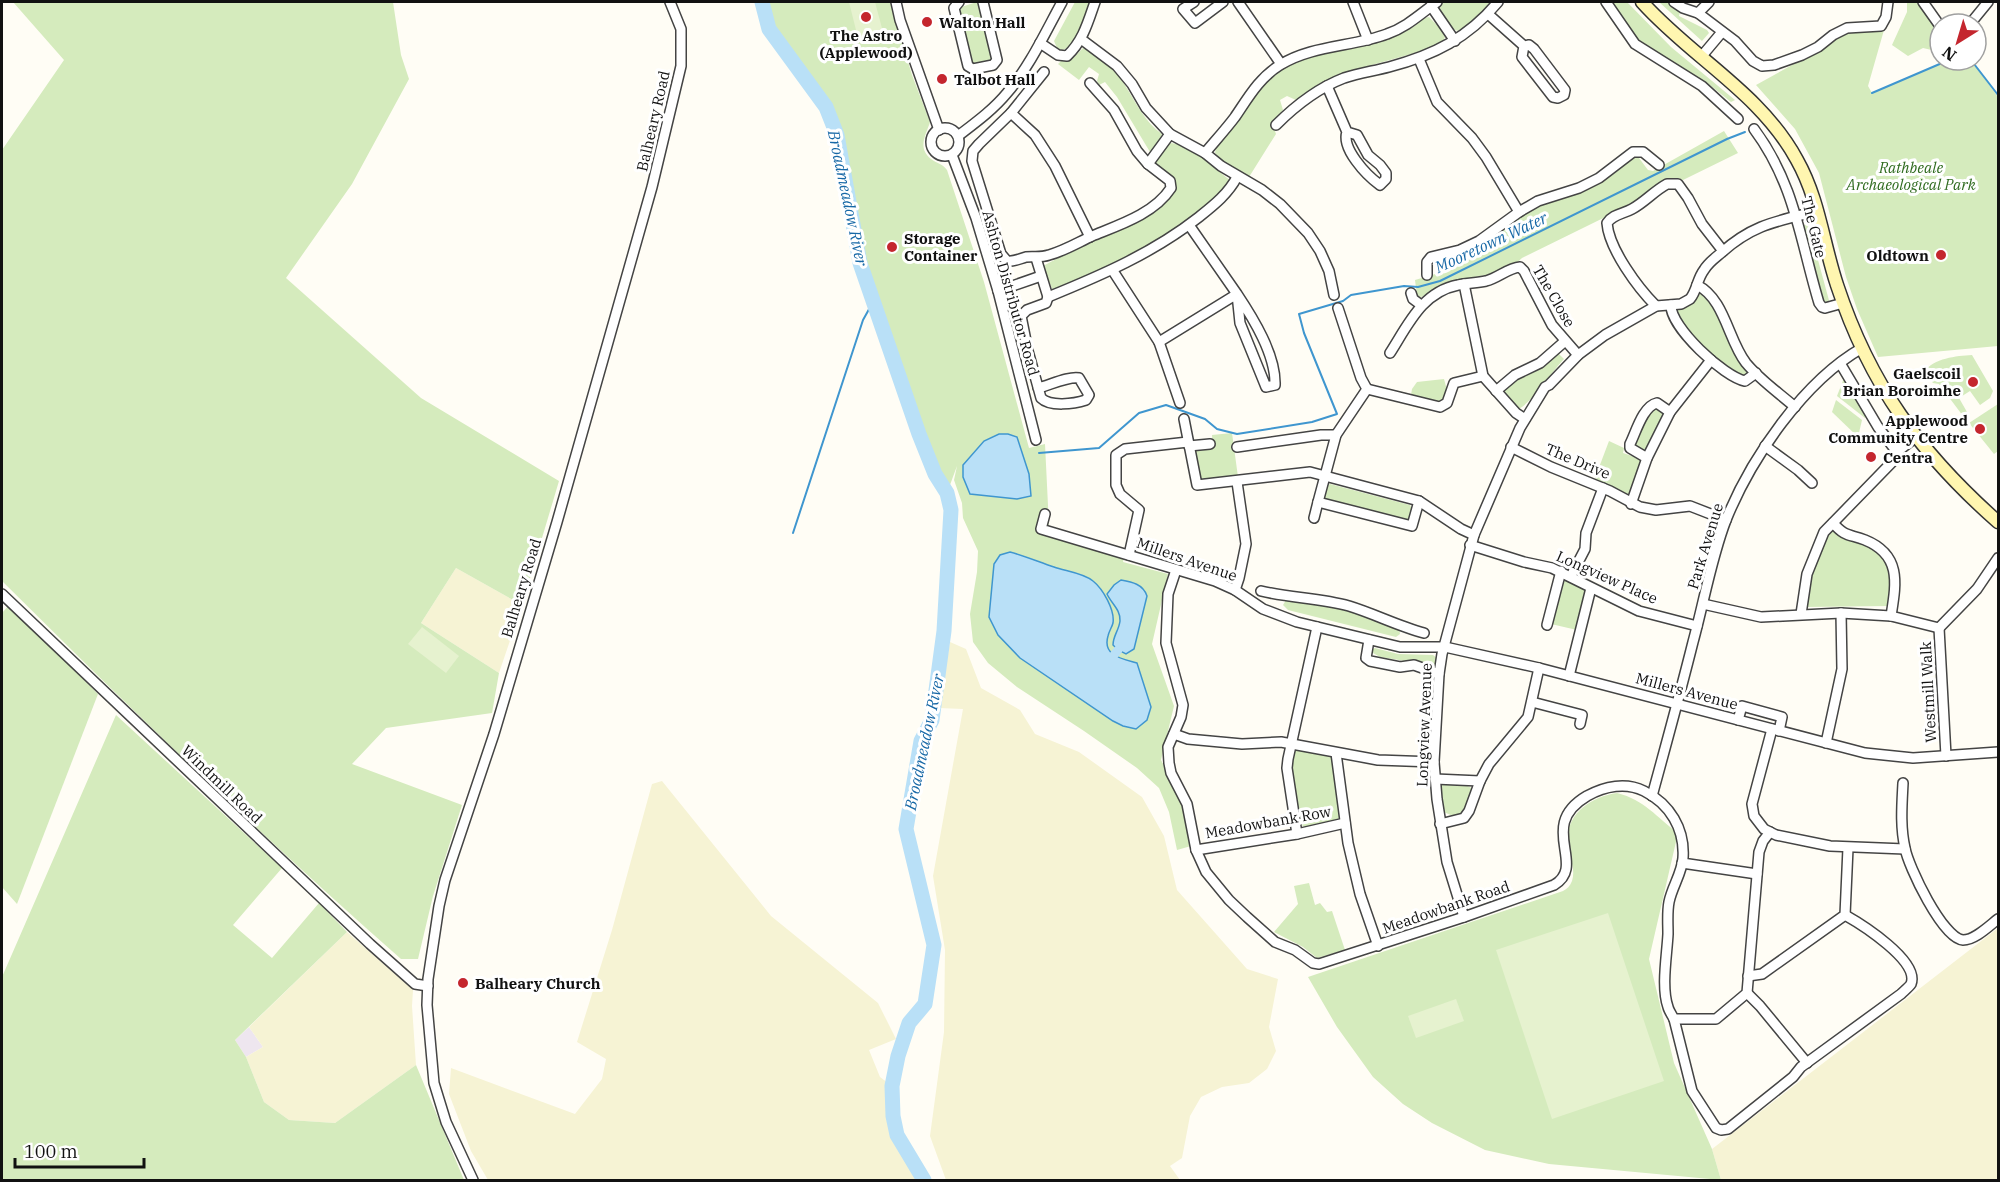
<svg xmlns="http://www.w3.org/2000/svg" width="2000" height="1182" viewBox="0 0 2000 1182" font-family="'IBM Plex Serif',serif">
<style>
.industrial{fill:#eee6ef}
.farmland{fill:#f6f3d4}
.green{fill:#d5ebbd}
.pitch{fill:#e6f2cf}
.water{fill:#b9e0f7;stroke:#3f96cf;stroke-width:1.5}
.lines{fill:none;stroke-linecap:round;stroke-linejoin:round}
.stream{stroke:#3f96cf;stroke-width:2}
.canal{stroke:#b9e0f7;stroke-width:9}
.river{stroke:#b9e0f7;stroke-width:15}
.street-casing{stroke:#444;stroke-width:12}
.secondary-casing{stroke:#333;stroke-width:15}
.street{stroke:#fff;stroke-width:9}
.secondary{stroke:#fff6b0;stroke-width:12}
.poi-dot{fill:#c4262e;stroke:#fff;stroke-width:2}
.labels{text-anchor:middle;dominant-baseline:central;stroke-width:6;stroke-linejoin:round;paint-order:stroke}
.poi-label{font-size:15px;font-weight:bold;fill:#111;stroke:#fff;text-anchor:start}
.street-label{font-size:15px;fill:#111;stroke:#fff}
.park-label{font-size:15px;font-style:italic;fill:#2f6b1f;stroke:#fff}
.water-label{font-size:16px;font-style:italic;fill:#1768a6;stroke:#fff}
</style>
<rect width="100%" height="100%" fill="#fffdf5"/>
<!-- industrial -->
<polygon class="industrial" points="249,1027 263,1047 246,1057 235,1040"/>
<!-- farmland -->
<g class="farmland">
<polygon points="456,568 522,605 499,673 421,623"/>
<polygon points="950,642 966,649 981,688 1020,710 1035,734 1079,752 1142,797 1164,836 1177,890 1247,969 1278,979 1269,1027 1276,1051 1267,1069 1249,1083 1222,1087 1201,1097 1190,1116 1182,1158 1170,1166 1180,1180 946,1180 930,1136 944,1032 945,950 933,876 963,709 939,708"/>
<polygon points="662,781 771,916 878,1003 896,1039 869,1050 880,1077 892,1086 897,1135 924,1180 488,1180 471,1151 449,1094 451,1068 575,1114 602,1079 606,1059 577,1042 612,930 652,784"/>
<polygon points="1998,928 1998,1180 1721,1180 1712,1149"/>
<polygon points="347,932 413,990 412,1006 416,1065 335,1123 289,1120 264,1102 246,1057 263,1047 249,1027"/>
</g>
<!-- green -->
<g class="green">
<path d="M13,2H393L401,55L409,79L352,184L286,278L421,398L559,481L522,605L456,568L421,623L499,673L492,713L386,728L352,764L462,805L433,896L418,959H401C263,838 132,710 2,581V150L64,60Z"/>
<path d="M762,2H890L912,75L930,122C926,135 917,148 931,159C937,164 942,163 947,170L984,282L1029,448L1045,444L1049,526L1126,550L1123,562L1168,574L1152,644L1174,706L1161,760L1185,806L1191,846L1177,850L1169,812L1159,788L1137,768L1084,731L1017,687L988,663L973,642L970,614L977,572L978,551L963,518L962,503L954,480L957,466L947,493L935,474L917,433L860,263L837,135L826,107L769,29Z"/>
<polygon points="977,2 980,3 992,57 991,63 970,65 958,8"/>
<path d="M1075,2H1090C1085,16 1078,46 1062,50L1057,48L1054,41Z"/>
<path d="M1443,2H1492L1464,30C1450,35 1443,16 1438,5Z"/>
<polygon points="1612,2 1627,2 1671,47 1735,100 1731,102 1711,86 1655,54 1639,41 1628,27"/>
<polygon points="1659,2 1667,2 1680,12 1679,16 1707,30 1709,33 1702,41"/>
<polygon points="1907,2 1920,2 1940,32 1940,52 1923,48 1908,56 1892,45 1907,12"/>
<path d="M1429,17L1441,29L1445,37L1443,42L1433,48L1343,73L1296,100L1287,96L1280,100L1283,110L1272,123L1276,134L1249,177L1226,164L1215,153L1216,148C1223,140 1230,132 1237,123C1248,108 1257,91 1270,78C1299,51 1348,51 1384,40C1394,37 1404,32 1413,27C1419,23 1422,18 1429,17Z"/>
<polygon points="1884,30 1868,86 1872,93 1949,60 1971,60 1998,97 1998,346 1878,357 1857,309 1846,277 1819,173 1795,129 1756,85 1821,49 1834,37 1846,32"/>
<path d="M1083,48C1126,61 1130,112 1162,134C1161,141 1155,148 1150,152L1117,97L1105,82L1099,85L1097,81L1099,74L1089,67L1079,80L1058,64L1061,61L1074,57Z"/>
<path d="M1724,131L1738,153L1683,180L1672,178L1662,182L1642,199L1522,258C1504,277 1478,274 1456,281C1443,285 1433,292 1421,297L1417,296L1415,280L1442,272L1443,264L1453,263L1452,256L1486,243L1531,210L1545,203L1591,188L1615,173L1632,158H1639L1648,170L1653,171Z"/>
<path d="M1168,143C1192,143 1212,167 1230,180L1229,185L1188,222L1145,250L1053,291L1043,266L1092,240L1132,224L1172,191L1153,163Z"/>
<polygon points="1803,224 1809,227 1830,304 1823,302 1809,254"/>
<path d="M1702,293C1719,309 1724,334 1736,355C1740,361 1746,367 1748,375L1743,378C1716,361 1691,340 1677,311L1679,308Z"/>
<path d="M1558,353L1564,359C1554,369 1528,407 1518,409L1503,390L1507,384Z"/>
<path d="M1972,355L1993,391L1990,398L1980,405L1970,391L1959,398L1967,412L1963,416L1939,384L1933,383L1924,372C1934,358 1956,356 1972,355Z"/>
<polygon points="1844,378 1866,416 1865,418 1837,396"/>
<polygon points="1444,379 1447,390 1442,401 1438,403 1414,397 1411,395 1412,389 1417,382"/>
<polygon points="1836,400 1862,420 1858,437 1832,412"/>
<polygon points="1998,404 1998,451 1994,454 1969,423"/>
<polygon points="1656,407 1663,412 1664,416 1649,445 1643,451 1635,448 1634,443 1649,414"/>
<polygon points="1232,433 1238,477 1201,481 1197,478 1193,450 1213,448 1212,435"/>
<polygon points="1609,441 1624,448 1623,453 1635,457 1641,461 1632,492 1627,496 1596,482 1597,479 1595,478"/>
<polygon points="1330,484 1410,505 1412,509 1410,517 1406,521 1326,500 1324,498 1325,487"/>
<path d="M1831,530C1837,532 1841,537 1847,540C1855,543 1863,543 1870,547C1894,559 1892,584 1888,606L1805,607C1809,584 1815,547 1831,530Z"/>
<polygon points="1566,579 1586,591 1577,630 1551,624 1562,580"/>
<polygon points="1286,600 1346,608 1399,628 1400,634 1396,637 1288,610 1283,605"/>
<polygon points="9,605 98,694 17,904 2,887 2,613"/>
<polygon points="1375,648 1398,654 1433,655 1438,659 1436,668 1418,663 1380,657 1373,653 1373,649"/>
<polygon points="116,715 282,868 233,925 272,958 319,903 347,932 235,1040 246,1057 264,1102 289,1120 335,1123 416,1065 464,1180 2,1180 2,977"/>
<path d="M1295,750L1331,756L1341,814L1338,819L1304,827L1300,823C1297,804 1287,766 1295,750Z"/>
<path d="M1443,783C1454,783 1464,783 1473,789L1463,815L1455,817L1444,812L1441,785Z"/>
<path d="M1617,793C1645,800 1656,817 1678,833L1649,959L1674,1063L1712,1149L1721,1180L1549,1164L1485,1150L1432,1123L1403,1104L1373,1077L1337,1027L1308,977L1563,891C1567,889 1570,886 1572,881C1576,869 1569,857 1568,845C1564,815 1590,797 1617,793Z"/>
<polygon points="1309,883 1315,905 1320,903 1327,912 1332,911 1345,950 1317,958 1303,947 1274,932 1298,904 1294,886"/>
</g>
<!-- pitch -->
<g class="pitch">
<polygon points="849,2 875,2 883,32 858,38"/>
<polygon points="422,627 459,656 446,673 408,644"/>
<polygon points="1608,913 1664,1081 1552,1119 1496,950"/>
<polygon points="1456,999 1464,1021 1416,1038 1408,1016"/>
</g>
<!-- water -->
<g class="water">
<polygon points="999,434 1008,434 1017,437 1029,474 1031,496 1017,499 970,494 963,477 963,465 984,441"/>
<path d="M1010,552C1025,556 1039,562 1054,567C1065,571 1084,573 1093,581C1103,589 1115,610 1113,623C1112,627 1109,631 1108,636C1102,656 1123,659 1137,663L1151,707L1147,720L1136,729L1123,726L1113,721L1020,658L998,635L989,617L994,564L1000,555Z"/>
<path d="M1121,580C1132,582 1143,584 1147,596L1134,649L1126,654L1118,650L1113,645C1113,636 1119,630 1120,621C1121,610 1111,603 1107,594L1114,585Z"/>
</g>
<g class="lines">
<!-- stream -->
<g class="stream">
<polyline points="1971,60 1998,95"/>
<polyline points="1872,93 1949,60"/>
<polyline points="1039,453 1099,448 1139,413 1166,405 1205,419 1217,429 1237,434 1312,422 1337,414 1304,333 1299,314 1343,301 1351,295 1404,286 1418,287 1440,281 1727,139 1745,132"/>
<polyline points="793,533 863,320 873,302"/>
</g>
<!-- canal -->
<polyline class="canal" points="1114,655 1118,650"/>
<!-- river -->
<polyline class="river" points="762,2 769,29 826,107 837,135 860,263 919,434 935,474 947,493 951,510 944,631 932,720 921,741 906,829 934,945 925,1004 909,1023 898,1056 892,1086 893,1116 897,1135 924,1180"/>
<!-- street casing -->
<g class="street-casing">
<g id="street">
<polyline points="896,2 900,20 939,130"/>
<polyline points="959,2 954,8 968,66 973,69 993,65 997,60 983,2"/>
<polyline points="1194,2 1183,9 1195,23 1223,2"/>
<polyline points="1238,2 1281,64"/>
<polyline points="1353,2 1368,40"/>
<polyline points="1606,2 1635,44 1702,86 1738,119"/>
<polyline points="1674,2 1683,8 1698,13 1735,41 1753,61 1762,66 1774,65 1802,55 1818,47 1833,35 1847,28 1881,26 1886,17 1888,2"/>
<polyline points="1923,2 1940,26"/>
<polyline points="1431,6 1455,41"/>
<polyline points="1698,13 1709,2"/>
<polyline points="1488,14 1524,46 1529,45 1534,49 1565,90 1564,95 1558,98 1553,97 1522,57 1524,46"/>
<polyline points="1970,24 1988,2"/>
<polyline points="1081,39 1117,66 1132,84 1146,108 1170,134 1205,153 1221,166 1262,190 1280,204 1308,233 1320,251 1329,271 1334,295"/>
<path d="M1040,43L1058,55L1067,56C1083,41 1088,22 1095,2"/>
<polyline points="1701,57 1722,32"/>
<polyline points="1419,59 1437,102 1472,138 1486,157 1519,212"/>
<path d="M1044,72L1011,113L979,144L973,151L972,161L1001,254L1007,261C1014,262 1019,259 1026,257C1033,256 1040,258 1049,255C1064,251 1077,243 1092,236C1119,225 1154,214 1171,188L1170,181L1148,164L1137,151L1114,110L1090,83"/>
<path d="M1327,86L1347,132L1357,135L1368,155L1380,165L1386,173V179L1380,185C1366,175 1341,148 1347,132"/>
<polyline points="1011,113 1035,135 1055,166 1090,237"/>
<path d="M1276,125C1295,106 1318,88 1344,78C1359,73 1374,71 1389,67C1434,55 1468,38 1498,2"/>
<circle cx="945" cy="142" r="14"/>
<path d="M1754,129C1795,184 1800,240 1819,303L1822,307L1825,308L1843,303"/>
<path d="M958,136C975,123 993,110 1007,93C1030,66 1045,33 1062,2"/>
<path d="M1205,153C1215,141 1226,129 1235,117C1248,98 1259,78 1280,65C1312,45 1353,47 1387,34C1407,27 1420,14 1437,2"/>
<polyline points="952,155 976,218 998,291 1036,440"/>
<polyline points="1148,164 1170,134"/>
<polyline points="1036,258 1048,297"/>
<polyline points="1113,271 1159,342 1180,403"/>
<polyline points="1427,275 1427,262 1431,257 1460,250 1479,241 1519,212 1538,201 1579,188 1599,178 1633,152 1643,152 1659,165"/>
<polyline points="1464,284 1483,376 1516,413 1525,419"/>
<path d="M1697,285C1725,299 1728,340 1746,363C1760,380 1779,393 1795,407"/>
<polyline points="998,291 1041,276"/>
<polyline points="1411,293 1413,299 1421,305"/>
<path d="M1048,297C1102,275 1153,253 1199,217C1214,205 1228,194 1237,177"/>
<path d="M1671,305C1670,327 1724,377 1745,381L1756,373"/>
<path d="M1656,306C1638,288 1609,249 1607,223C1613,214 1623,214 1632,209C1645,202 1654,191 1667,184H1678L1688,198L1702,224L1723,251"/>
<polyline points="1338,308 1361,378 1367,389 1336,435 1318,502 1412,526 1419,501"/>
<path d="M1159,342L1237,294C1253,318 1276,355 1275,385L1266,387L1240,323L1237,294L1189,225"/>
<path d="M1390,353C1408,325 1422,292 1458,285C1467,283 1476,283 1486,281C1498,278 1508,268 1520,267L1524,271L1552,325L1578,355"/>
<polyline points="1840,363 1878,427 1897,452"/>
<path d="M1038,388C1050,385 1069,376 1079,378L1089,395L1086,400C1074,404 1050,407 1041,398L1028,351L1021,316L1027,310L1046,303L1048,297"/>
<polyline points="1367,389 1440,407 1447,403 1454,383 1483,376"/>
<polyline points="1496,391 1515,375 1540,363 1564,342"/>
<polyline points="1184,419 1197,485 1310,472 1419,501 1461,529 1474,535"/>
<polyline points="1189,446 1210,444"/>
<polyline points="1765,446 1798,470 1812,483"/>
<polyline points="1237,447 1321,435 1336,435"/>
<polyline points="1511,447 1551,467 1610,491 1640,507 1656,510 1690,506 1726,520"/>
<path d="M1647,458L1630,448V444C1636,432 1643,406 1657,403L1670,412"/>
<polyline points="1631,504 1647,458 1670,412 1711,360"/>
<polyline points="1045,514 1041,529 1215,581 1235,590 1263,609 1297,622 1400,647 1445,647 1539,668 1865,753 1913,758 1998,752"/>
<polyline points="1314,518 1318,502"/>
<path d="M1833,523C1845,537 1849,534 1865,540C1902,555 1896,584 1891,616"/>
<polyline points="1470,545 1524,562 1552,568 1639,611 1697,626"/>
<polyline points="1129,555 1139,510 1120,494 1116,485 1116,455 1125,449 1188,442"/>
<path d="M1176,570L1168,594L1166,643L1183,705L1181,717L1168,747L1169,763L1171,773L1187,804L1196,850L1206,872L1229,900L1247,917L1275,942L1295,950L1313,963L1319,964L1464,917L1554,885C1588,865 1536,826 1587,796C1605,786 1626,782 1644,791C1670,804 1685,829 1683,858C1682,873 1672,887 1669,902C1667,912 1668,923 1668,934C1667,955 1661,987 1668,1007C1669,1011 1672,1015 1674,1019H1716L1747,993L1759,852L1763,841L1770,832"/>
<polyline points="1571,576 1585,549 1586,533 1603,488"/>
<polyline points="1235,590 1239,578 1246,544 1237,482"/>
<path d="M1261,591C1290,598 1320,598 1349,606C1375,614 1398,626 1424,633"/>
<polyline points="2,594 370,944 415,984 428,986"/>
<polyline points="1703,604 1761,617 1841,613 1891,616 1939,628 1977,589 1998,558"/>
<polyline points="1801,614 1807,574 1824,532 1897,457 1897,452 1916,437"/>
<polyline points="1547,625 1561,571"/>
<polyline points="1939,628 1946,756"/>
<polyline points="1369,640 1366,658 1370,661 1400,667 1414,665 1439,674"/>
<polyline points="1569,676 1591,588"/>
<polyline points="1532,702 1582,715 1580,724"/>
<polyline points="1738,720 1742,706 1782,717 1779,731"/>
<polyline points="1772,729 1752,804 1754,816 1764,829 1776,835 1830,846 1905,849"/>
<polyline points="1174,734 1188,739 1242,744 1281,742 1378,760 1434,762"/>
<polyline points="1826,743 1842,669 1841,613"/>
<polyline points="1336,753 1348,843 1360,894 1378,946"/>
<polyline points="1435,779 1480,781"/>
<path d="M1903,783C1902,804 1900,826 1905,848C1908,866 1943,939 1963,940C1975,940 1989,926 1998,919"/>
<path d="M1652,796C1666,745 1680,694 1693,642C1704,602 1711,559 1726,520C1751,458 1804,381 1862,348"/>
<polyline points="1440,824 1464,818 1469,811 1480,781 1489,764 1528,717 1539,668"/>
<polyline points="1297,834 1287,768 1288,759 1317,627"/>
<polyline points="1196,850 1297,834 1345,823"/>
<polyline points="1682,863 1757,874"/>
<path d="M1464,917L1447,862L1437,799L1434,762L1439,674L1442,654L1474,535L1520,428L1545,387L1549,385L1578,355L1605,335L1656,306L1681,304L1690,299C1697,291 1697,279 1704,270C1708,263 1715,258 1721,253C1753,224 1778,221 1818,211"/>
<polyline points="1748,976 1762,974 1845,915 1848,848"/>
<polyline points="1747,993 1760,1006 1807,1063"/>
<path d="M1674,1019L1692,1091L1716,1128L1721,1130L1728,1129L1793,1077L1801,1067L1901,994C1904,991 1909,987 1911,984C1920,961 1861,924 1845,915"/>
<polyline points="473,1180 446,1122 434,1083 427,1005 428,979 439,906 445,880 494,734 557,522 652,187 681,66 681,29 670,2"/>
</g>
</g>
<!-- secondary casing -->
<g class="secondary-casing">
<path id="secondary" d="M1642,2C1691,57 1761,93 1797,160C1819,199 1823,243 1837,285C1870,385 1920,453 1998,522"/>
</g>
<!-- street -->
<use href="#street" class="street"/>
<!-- secondary -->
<use href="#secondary" class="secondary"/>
</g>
<!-- markers -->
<g class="poi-dot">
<circle cx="866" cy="17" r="6"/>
<circle cx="927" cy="22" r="6"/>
<circle cx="942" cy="79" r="6"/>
<circle cx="892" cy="247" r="6"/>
<circle cx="1941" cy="255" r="6"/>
<circle cx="1973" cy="382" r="6"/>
<circle cx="1980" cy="429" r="6"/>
<circle cx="1871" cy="457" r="6"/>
<circle cx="463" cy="983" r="6"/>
</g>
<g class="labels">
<!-- poi labels -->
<g class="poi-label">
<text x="939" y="22">Walton Hall</text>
<text x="866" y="35" text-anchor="middle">The Astro<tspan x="866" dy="17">(Applewood)</tspan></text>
<text x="954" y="79">Talbot Hall</text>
<text x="904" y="238">Storage<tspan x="904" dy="17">Container</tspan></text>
<text x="1929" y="255" text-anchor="end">Oldtown</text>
<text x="1961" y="373" text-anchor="end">Gaelscoil<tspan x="1961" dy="17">Brian Boroimhe</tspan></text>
<text x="1968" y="420" text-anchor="end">Applewood<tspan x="1968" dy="17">Community Centre</tspan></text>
<text x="1883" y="457">Centra</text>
<text x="475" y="983">Balheary Church</text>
</g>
<!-- street labels -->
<g class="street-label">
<text transform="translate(653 121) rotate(-77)">Balheary Road</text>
<text transform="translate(1814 227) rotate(76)">The Gate</text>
<text transform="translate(1011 293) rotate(74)">Ashton Distributor Road</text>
<text transform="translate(1554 296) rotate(60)">The Close</text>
<text transform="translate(1578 461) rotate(23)">The Drive</text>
<text transform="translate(1705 546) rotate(-73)">Park Avenue</text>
<text transform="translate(1187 559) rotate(19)">Millers Avenue</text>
<text transform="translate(1607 577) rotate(24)">Longview Place</text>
<text transform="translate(521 588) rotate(-73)">Balheary Road</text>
<text transform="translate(1687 691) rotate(15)">Millers Avenue</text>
<text transform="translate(1928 692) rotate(-93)">Westmill Walk</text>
<text transform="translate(1424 725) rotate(-88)">Longview Avenue</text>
<text transform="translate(222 784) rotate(44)">Windmill Road</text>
<text transform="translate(1268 822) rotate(-10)">Meadowbank Row</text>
<text transform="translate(1446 907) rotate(-19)">Meadowbank Road</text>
</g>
<!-- park labels -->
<g class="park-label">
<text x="1911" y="167">Rathbeale<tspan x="1911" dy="17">Archaeological Park</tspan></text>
</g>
<!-- water labels -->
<g class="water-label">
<text transform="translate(848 198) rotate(78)">Broadmeadow River</text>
<text transform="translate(1491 242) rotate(-25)">Mooretown Water</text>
<text transform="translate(924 742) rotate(-78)">Broadmeadow River</text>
</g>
</g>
<!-- border -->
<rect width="2000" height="1182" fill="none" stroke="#111111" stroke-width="6"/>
<!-- north arrow -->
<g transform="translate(1958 42) rotate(217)"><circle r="28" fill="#ffffff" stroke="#a0a0a0" stroke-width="1.5"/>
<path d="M0-4.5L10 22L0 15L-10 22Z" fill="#c4262e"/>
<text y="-9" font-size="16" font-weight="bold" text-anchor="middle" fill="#111111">N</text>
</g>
<!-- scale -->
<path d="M15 1158v9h129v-9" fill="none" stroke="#111111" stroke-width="3"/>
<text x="24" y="1158" font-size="18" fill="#111111" stroke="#ffffff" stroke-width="4.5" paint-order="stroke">100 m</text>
</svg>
